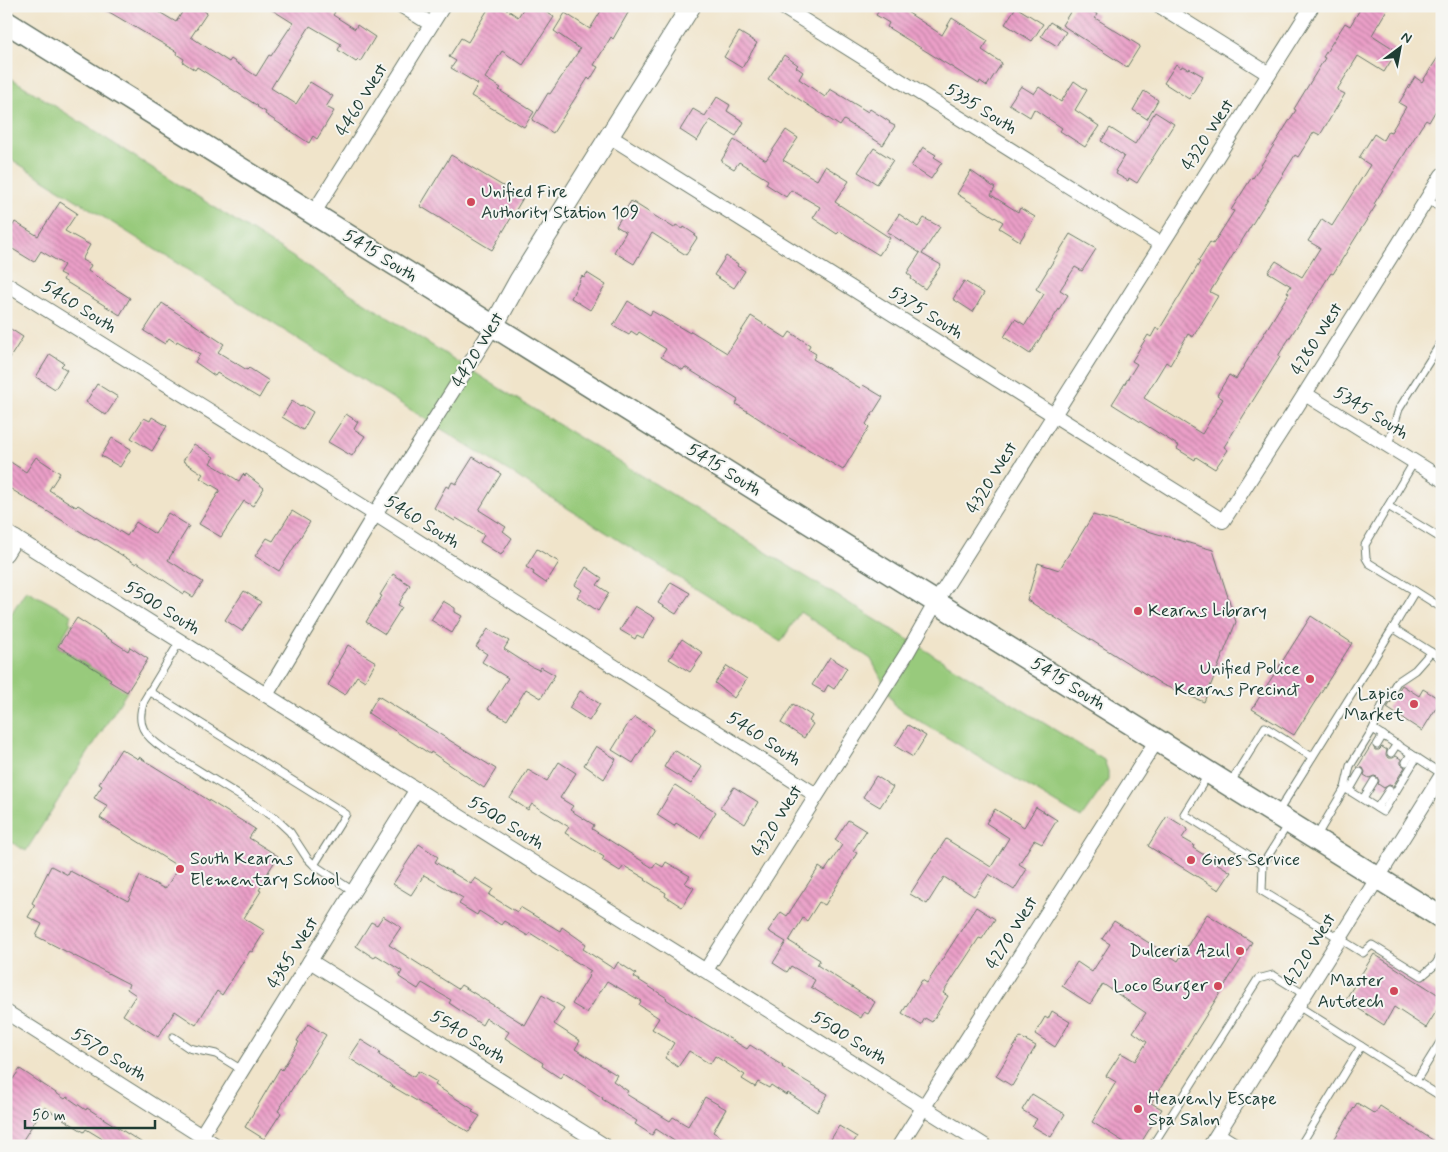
<svg xmlns="http://www.w3.org/2000/svg" width="1448" height="1152" viewBox="0 0 1448 1152" font-family="Mynerve,sans-serif">
<style>
.green{fill:#98ca7b;stroke:#5c8458}
.building{fill:url(#building-back-hatch)}
.lines{fill:none;stroke-linecap:round;stroke-linejoin:round}
.lane-casing{stroke:#687768;stroke-width:9}
.street-casing{stroke:#687768;stroke-width:16}
.secondary-casing{stroke:#687768;stroke-width:21}
.primary-casing{stroke:#687768;stroke-width:24}
.lane{stroke:#fff;stroke-width:7}
.street{stroke:#fff;stroke-width:14}
.secondary{stroke:#fff;stroke-width:19}
.primary{stroke:#fff;stroke-width:21}
.poi-dot{fill:#d1495b;stroke:#f6f6f2;stroke-width:2}
.labels{text-anchor:middle;dominant-baseline:central;stroke-width:4;stroke-linejoin:round;paint-order:stroke}
.street-label{font-size:18px;fill:#1f3d34;stroke:#f6f6f2}
.poi-label{font-size:18px;fill:#1f3d34;stroke:#f6f6f2;text-anchor:start}
</style>
<defs>
<pattern id="building-back-hatch" width="6" height="6" patternUnits="userSpaceOnUse" patternTransform="scale(1.25)"><rect width="6" height="6" fill="#eb9fc8"/><path d="M-1 5l2 2M0 0l6 6M5-1l2 2" fill="none" stroke="#be83a3"/></pattern>
</defs>
<rect width="100%" height="100%" fill="#f6f6f2"/>
<filter id="ink" filterUnits="userSpaceOnUse"><feTurbulence type="fractalNoise" baseFrequency=".02" numOctaves="2"/><feDisplacementMap in="SourceGraphic" scale="10" xChannelSelector="R" yChannelSelector="G"/><feConvolveMatrix kernelMatrix="1 2 1 2 8 2 1 2 1" color-interpolation-filters="sRGB"/></filter>
<filter id="wash" filterUnits="userSpaceOnUse"><feTurbulence type="fractalNoise" baseFrequency=".0096" numOctaves="4" result="noise"/><feDisplacementMap in="SourceGraphic" scale="20" xChannelSelector="R" yChannelSelector="G"/><feGaussianBlur stdDeviation="1.12" result="paint"/><feColorMatrix in="noise" values="0 0 0 0 0 0 0 0 0 0 0 0 0 0 0 0 0 1.4 0 .05"/><feComposite in="paint" operator="in"/></filter>
<g filter="url(#wash)">
<rect width="100%" height="100%" fill="#f0e4ca"/>
<!-- green -->
<g class="green">
<polygon points="6,75 496,386 1104,760 1108,771 1108,780 1081,818 896,707 871,659 800,612 781,642 6,156"/>
<polygon points="26,590 72,615 69,621 71,623 57,646 128,690 26,851 6,839 6,622"/>
</g>
<g id="blocks">
<!-- building -->
<g class="building">
<polygon points="99,6 149,6 176,22 186,6 197,6 207,13 191,37 229,62 231,59 256,76 269,55 271,56 293,23 266,6 326,6 335,12 333,15 355,29 357,25 375,37 360,62 358,60 356,62 338,50 341,44 310,26 285,65 271,88 296,104 310,82 333,96 326,107 334,111 317,139 313,136 309,143 265,114 266,112 257,107 258,106 219,81 197,67 195,70 183,62 184,59 176,54 177,52"/>
<polygon points="490,6 502,6 518,17 525,6 537,6 554,17 523,65 502,51 485,78 501,88 499,90 534,112 524,127 471,96 478,84 451,68 456,61 449,57 461,38 468,42"/>
<polygon points="604,6 632,6 613,39 611,37 594,65 598,67 590,80 588,78 553,133 532,120 548,93 550,94 580,49 554,31 565,13 590,29"/>
<polygon points="882,6 911,6 907,12 942,35 952,18 988,41 982,50 1002,63 987,86 980,81 979,84 887,27 889,23 876,15"/>
<polygon points="1074,6 1084,6 1097,14 1095,18 1140,46 1127,67 1062,25"/>
<polygon points="1362,6 1389,6 1372,35 1397,51 1384,72 1358,56 1337,90 1345,94 1320,135 1314,132 1298,157 1295,155 1210,292 1218,296 1193,337 1188,334 1170,365 1166,362 1144,398 1202,434 1223,399 1217,395 1229,375 1236,379 1289,293 1287,292 1291,286 1268,272 1276,261 1302,277 1320,248 1308,241 1322,219 1332,226 1370,165 1359,158 1374,134 1383,140 1388,131 1391,132 1406,107 1399,103 1415,77 1422,82 1442,51 1442,100 1429,122 1426,120 1421,127 1374,204 1376,205 1333,274 1331,273 1278,356 1280,357 1224,447 1228,450 1215,469 1196,457 1195,460 1177,449 1179,446 1112,404 1137,364 1132,361 1148,335 1151,337 1156,328 1159,330 1200,262 1198,261 1210,242 1213,244 1229,219 1234,211 1231,210 1252,177 1253,178 1296,110 1294,109 1325,58 1323,57 1345,23 1350,26"/>
<polygon points="1016,7 1043,24 1032,41 1005,24"/>
<polygon points="1050,22 1066,32 1057,46 1041,36"/>
<polygon points="739,32 757,43 742,68 724,57"/>
<polygon points="784,55 798,65 796,67 803,72 799,79 825,97 830,89 868,112 870,109 890,122 889,123 895,126 883,145 844,120 840,126 768,79"/>
<polygon points="1176,64 1181,68 1182,66 1188,69 1189,68 1203,76 1189,99 1164,83"/>
<polygon points="1074,81 1087,90 1075,110 1099,126 1085,147 1060,131 1062,128 1034,109 1030,117 1009,104 1021,86 1034,94 1039,87 1061,102"/>
<polygon points="1144,91 1158,100 1147,119 1133,110"/>
<polygon points="717,97 730,105 727,111 744,122 736,136 710,120 697,141 680,130 693,109 705,116"/>
<polygon points="1155,112 1174,124 1137,183 1129,178 1128,181 1116,174 1117,172 1115,171 1124,156 1101,141 1110,128 1135,144"/>
<polygon points="786,130 798,138 783,160 817,180 825,166 849,181 835,202 890,238 879,255 840,231 837,234 813,218 820,207 791,190 786,197 766,184 768,180 739,162 734,169 721,161 734,140 766,160"/>
<polygon points="923,147 936,155 934,157 942,162 931,179 911,166"/>
<polygon points="874,148 893,160 877,184 858,172"/>
<polygon points="451,155 523,198 492,250 420,206"/>
<polygon points="971,171 995,188 991,195 1018,212 1020,208 1035,217 1020,241 999,228 1003,222 957,194"/>
<polygon points="631,201 674,228 676,225 683,229 684,227 696,235 694,236 697,238 686,255 652,233 634,264 614,252 626,232 616,226"/>
<polygon points="60,202 77,213 65,231 90,245 82,260 91,265 88,271 130,298 120,315 63,280 65,276 59,273 64,265 41,251 34,262 6,245 6,236 15,222 38,236"/>
<polygon points="899,214 918,227 924,218 940,227 922,254 941,265 925,289 911,279 912,277 907,273 920,253 887,232"/>
<polygon points="1070,234 1096,249 1082,271 1075,267 1060,290 1068,295 1030,354 1004,337 1015,319 1025,325 1044,294 1036,289"/>
<polygon points="726,256 738,264 737,266 745,271 734,288 714,275"/>
<polygon points="587,273 606,285 590,310 571,298 582,276 584,278"/>
<polygon points="964,281 984,293 973,312 953,299"/>
<polygon points="628,301 650,315 652,311 690,333 691,331 727,353 751,316 786,338 790,332 810,345 808,349 816,354 813,359 860,388 863,385 883,397 866,424 869,427 843,470 781,433 736,404 738,400 685,367 683,370 661,357 666,349 639,332 637,335 631,331 629,335 613,326"/>
<polygon points="162,303 224,344 218,352 247,370 249,368 269,381 259,398 217,373 215,376 195,362 200,354 177,341 176,343 169,338 165,344 144,331"/>
<polygon points="6,326 23,337 6,364"/>
<polygon points="50,354 64,363 61,366 67,370 55,389 36,377"/>
<polygon points="97,384 118,397 106,415 86,402"/>
<polygon points="292,401 300,407 302,405 313,412 303,430 282,417"/>
<polygon points="346,414 358,422 354,429 365,436 352,456 328,442"/>
<polygon points="152,417 167,426 152,451 131,438 144,418 150,421"/>
<polygon points="112,438 131,449 120,467 101,456"/>
<polygon points="194,444 214,457 210,463 239,481 243,474 245,476 246,474 264,488 253,506 244,501 221,537 199,524 220,490 200,478 203,474 183,461"/>
<polygon points="36,457 60,473 49,490 76,507 78,505 127,536 136,522 155,534 168,513 189,526 168,560 203,582 193,597 185,592 184,594 137,562 136,564 96,539 95,540 86,535 6,486 6,459 26,472"/>
<polygon points="473,457 501,474 479,510 506,527 503,531 512,538 501,555 480,542 484,535 456,518 455,521 434,508 446,486 449,488 452,482 456,484"/>
<polygon points="292,511 310,522 279,571 255,556 267,538 273,541"/>
<polygon points="1093,515 1213,550 1236,622 1204,702 1163,685 1027,600 1038,563 1059,570"/>
<polygon points="537,549 559,562 546,583 533,574 534,572 526,567"/>
<polygon points="586,567 602,578 597,585 609,593 598,611 577,597 582,590 575,585"/>
<polygon points="393,574 410,585 398,605 402,607 385,634 366,622 382,596 380,595"/>
<polygon points="671,582 690,593 676,614 658,603"/>
<polygon points="244,591 261,602 242,631 225,620"/>
<polygon points="443,601 455,608 455,612 462,616 452,633 431,620"/>
<polygon points="635,606 655,618 643,638 637,635 635,639 620,630"/>
<polygon points="1311,616 1352,643 1294,735 1252,709"/>
<polygon points="77,618 128,651 130,647 148,659 127,692 109,681 111,679 58,646"/>
<polygon points="488,629 509,641 504,649 532,667 539,670 541,667 555,675 541,698 526,689 507,720 488,709 508,678 482,662 487,654 476,647"/>
<polygon points="682,639 703,653 690,672 669,659"/>
<polygon points="348,645 376,662 365,681 357,676 345,695 328,685 334,675 332,674 339,663 338,662"/>
<polygon points="830,657 847,668 834,689 828,685 824,692 812,685"/>
<polygon points="727,666 747,679 734,698 715,683"/>
<polygon points="1402,685 1419,696 1423,689 1441,700 1422,731 1387,708"/>
<polygon points="580,691 600,704 589,721 569,708"/>
<polygon points="378,696 496,769 484,788 431,752 430,754 368,713"/>
<polygon points="793,704 812,716 809,721 813,724 804,738 781,723"/>
<polygon points="635,717 654,729 633,763 612,750 630,721 631,722"/>
<polygon points="908,725 926,736 913,757 895,746"/>
<polygon points="1372,744 1375,750 1379,750 1382,747 1387,750 1386,755 1388,758 1393,758 1396,756 1401,759 1401,764 1405,767 1393,786 1389,785 1384,788 1378,784 1379,781 1377,777 1374,776 1369,778 1364,775 1365,772 1363,768 1357,768"/>
<polygon points="596,746 616,759 604,779 584,765"/>
<polygon points="121,749 138,759 139,757 255,829 249,838 278,856 264,879 265,880 259,890 261,891 244,918 265,931 252,952 250,951 222,995 217,991 196,1025 175,1011 158,1037 123,1015 136,995 127,989 129,984 36,936 42,924 28,917 35,905 32,903 51,866 68,875 70,871 128,901 140,876 165,889 179,867 100,818 108,806 94,798 102,786 99,784"/>
<polygon points="674,750 702,767 691,784 664,767"/>
<polygon points="559,762 576,773 560,798 573,806 570,810 594,825 592,829 653,868 656,863 663,867 666,862 690,876 685,883 694,888 682,907 665,896 666,893 645,880 646,879 624,866 620,871 602,860 604,857 565,833 569,827 532,804 528,810 510,798 528,770 547,781"/>
<polygon points="876,776 893,787 880,807 863,797"/>
<polygon points="675,785 716,812 700,838 676,823 674,826 657,815"/>
<polygon points="734,787 758,802 745,824 720,808"/>
<polygon points="1036,807 1057,820 1042,844 1034,840 1019,864 1027,869 1014,890 989,874 974,896 944,877 927,904 910,894 946,839 991,867 1009,838 986,823 995,809 1024,827"/>
<polygon points="1167,816 1188,829 1182,838 1194,845 1193,848 1231,872 1219,890 1148,846"/>
<polygon points="848,820 866,831 853,851 857,853 825,905 819,902 807,921 803,918 789,941 820,960 817,965 875,1002 868,1014 864,1012 861,1018 811,987 815,980 791,966 787,972 773,963 786,942 768,931 781,912 787,916 819,867 825,871 842,845 835,840"/>
<polygon points="419,844 438,857 435,862 471,884 475,878 493,889 489,895 517,912 520,907 560,931 562,927 586,944 583,949 614,969 618,962 636,974 634,977 667,998 666,999 679,1008 747,1049 750,1045 783,1066 782,1067 828,1094 817,1112 788,1093 786,1095 771,1085 769,1088 758,1082 755,1087 742,1079 745,1075 715,1056 710,1064 689,1051 678,1067 665,1058 674,1043 652,1029 659,1018 639,1005 641,1001 607,981 587,1013 572,1004 589,976 588,975 591,971 530,933 528,936 504,921 501,925 479,911 477,915 459,904 463,898 424,875 411,895 393,884"/>
<polygon points="976,907 995,919 982,939 979,938 943,993 948,996 932,1022 925,1018 921,1025 902,1013 922,980 927,983"/>
<polygon points="1207,914 1252,942 1151,1103 1162,1109 1139,1146 1130,1146 1092,1122 1116,1082 1106,1076 1121,1053 1135,1061 1147,1042 1133,1032 1146,1013 1103,984 1090,1004 1062,986 1077,962 1092,972 1110,944 1102,939 1114,921 1178,961"/>
<polygon points="383,916 401,927 389,945 458,989 461,985 525,1025 542,995 564,1008 554,1024 580,1041 575,1049 617,1075 613,1081 628,1091 626,1094 670,1121 673,1117 688,1126 705,1097 726,1109 713,1132 735,1146 682,1146 656,1129 652,1135 635,1124 637,1121 602,1099 603,1098 564,1073 560,1078 542,1066 543,1063 505,1038 509,1032 486,1018 482,1025 449,1003 451,1000 422,983 418,989 399,977 402,971 376,955 374,958 356,946 371,922 377,925"/>
<polygon points="1374,954 1442,997 1442,1002 1426,1028 1394,1007 1384,1025 1345,1000"/>
<polygon points="1052,1011 1070,1022 1055,1047 1035,1034 1045,1017 1048,1019"/>
<polygon points="308,1024 326,1035 278,1111 281,1113 264,1139 245,1127 280,1068 282,1070 299,1042 297,1041"/>
<polygon points="1020,1037 1036,1046 1012,1086 996,1076"/>
<polygon points="361,1040 380,1052 379,1055 414,1077 418,1071 437,1082 435,1085 474,1110 472,1112 480,1116 469,1132 390,1085 390,1084 349,1058"/>
<polygon points="20,1069 65,1099 67,1097 86,1110 87,1108 147,1146 114,1146 86,1129 84,1132 44,1107 19,1146 6,1146 6,1089"/>
<polygon points="1032,1094 1065,1114 1051,1137 1032,1126 1037,1119 1022,1110"/>
<polygon points="1357,1103 1375,1114 1380,1106 1442,1146 1330,1146"/>
<polygon points="839,1126 857,1137 851,1146 827,1146"/>
</g>
</g>
</g>
<g filter="url(#ink)">
<use href="#blocks" fill-opacity="0" stroke="#687768" stroke-width="1"/>
<g class="lines">
<!-- lane casing -->
<g class="lane-casing">
<g id="lane">
<polyline points="1427,199 1442,209"/>
<polyline points="1388,445 1399,409 1442,341"/>
<polyline points="1388,506 1442,539"/>
<polyline points="1415,591 1442,608"/>
<polyline points="1393,628 1415,591 1369,563 1366,558 1365,545 1414,462"/>
<path d="M180,641L144,701C135,725 145,736 164,749L274,817L290,832L307,858L314,865L353,891"/>
<polyline points="149,691 346,814 314,865"/>
<polyline points="1373,729 1382,706 1397,682 1415,670 1431,652"/>
<polyline points="1377,745 1383,735"/>
<polyline points="1391,753 1397,744"/>
<polyline points="1417,757 1383,812 1345,788 1350,766 1373,729 1442,774"/>
<polyline points="1406,762 1411,754"/>
<polyline points="1208,775 1184,814 1263,864 1288,824"/>
<polyline points="1231,782 1265,727 1312,757"/>
<polyline points="1349,791 1360,772"/>
<polyline points="1363,799 1374,781"/>
<polyline points="1377,808 1389,790"/>
<polyline points="1278,812 1393,628 1442,659"/>
<polyline points="1316,837 1345,788"/>
<polyline points="1263,864 1262,891 1363,953 1372,945 1422,976 1436,964 1442,953"/>
<polyline points="1298,1006 1361,1046"/>
<polyline points="173,1037 189,1048 216,1054 242,1070"/>
<polyline points="1416,1081 1442,1097"/>
<polyline points="1219,1131 1243,1146"/>
<polyline points="1076,1146 1081,1146"/>
<polyline points="1152,1146 1258,979 1273,975 1305,995"/>
<polyline points="1300,1146 1361,1046 1416,1081 1442,1039"/>
</g>
</g>
<!-- street casing -->
<g class="street-casing">
<g id="street">
<polyline points="402,6 431,24"/>
<polyline points="781,6 1161,244"/>
<polyline points="1160,6 1269,74"/>
<polyline points="609,136 1223,521 1296,408 1442,175"/>
<polyline points="313,214 443,6"/>
<polyline points="6,284 375,514 816,795"/>
<polyline points="1305,394 1442,479"/>
<polyline points="6,532 985,1146"/>
<polyline points="6,554 16,538"/>
<polyline points="266,695 375,514 493,327"/>
<polyline points="310,961 605,1146"/>
<polyline points="706,970 907,653 936,602 1312,6"/>
<polyline points="6,1012 217,1146"/>
<polyline points="201,1136 417,789"/>
<polyline points="899,1146 1157,740"/>
<polyline points="1210,1146 1442,775"/>
</g>
</g>
<!-- secondary casing -->
<g class="secondary-casing">
<polyline id="secondary" points="493,327 519,280 691,6"/>
</g>
<!-- primary casing -->
<g class="primary-casing">
<polyline id="primary" points="6,22 1442,918"/>
</g>
<!-- lane -->
<use href="#lane" class="lane"/>
<!-- street -->
<use href="#street" class="street"/>
<!-- secondary -->
<use href="#secondary" class="secondary"/>
<!-- primary -->
<use href="#primary" class="primary"/>
</g>
</g>
<!-- markers -->
<g class="poi-dot">
<circle cx="471" cy="202" r="5"/>
<circle cx="1138" cy="611" r="5"/>
<circle cx="1310" cy="679" r="5"/>
<circle cx="1414" cy="704" r="5"/>
<circle cx="1191" cy="860" r="5"/>
<circle cx="180" cy="869" r="5"/>
<circle cx="1240" cy="951" r="5"/>
<circle cx="1218" cy="986" r="5"/>
<circle cx="1394" cy="991" r="5"/>
<circle cx="1138" cy="1109" r="5"/>
</g>
<g class="labels">
<!-- street labels -->
<g class="street-label">
<text transform="translate(362 100) rotate(-58)">4460 West</text>
<text transform="translate(981 109) rotate(32)">5335 South</text>
<text transform="translate(1208 135) rotate(-57)">4320 West</text>
<text transform="translate(380 256) rotate(32)">5415 South</text>
<text transform="translate(79 307) rotate(32)">5460 South</text>
<text transform="translate(926 313) rotate(32)">5375 South</text>
<text transform="translate(1317 339) rotate(-58)">4280 West</text>
<text transform="translate(478 350) rotate(-59)">4420 West</text>
<text transform="translate(1371 413) rotate(32)">5345 South</text>
<text transform="translate(724 470) rotate(32)">5415 South</text>
<text transform="translate(992 478) rotate(-58)">4320 West</text>
<text transform="translate(422 522) rotate(32)">5460 South</text>
<text transform="translate(162 608) rotate(32)">5500 South</text>
<text transform="translate(1068 684) rotate(32)">5415 South</text>
<text transform="translate(764 739) rotate(33)">5460 South</text>
<text transform="translate(777 821) rotate(-58)">4320 West</text>
<text transform="translate(506 823) rotate(32)">5500 South</text>
<text transform="translate(1012 933) rotate(-58)">4270 West</text>
<text transform="translate(1310 950) rotate(-58)">4220 West</text>
<text transform="translate(293 953) rotate(-58)">4385 West</text>
<text transform="translate(468 1037) rotate(32)">5540 South</text>
<text transform="translate(849 1038) rotate(32)">5500 South</text>
<text transform="translate(109 1055) rotate(32)">5570 South</text>
</g>
<!-- poi labels -->
<g class="poi-label">
<text x="481" y="192">Unified Fire<tspan x="481" dy="21">Authority Station 109</tspan></text>
<text x="1148" y="611">Kearns Library</text>
<text x="1300" y="669" text-anchor="end">Unified Police<tspan x="1300" dy="21">Kearns Precinct</tspan></text>
<text x="1404" y="694" text-anchor="end">Lapico<tspan x="1404" dy="21">Market</tspan></text>
<text x="190" y="859">South Kearns<tspan x="190" dy="21">Elementary School</tspan></text>
<text x="1201" y="860">Gines Service</text>
<text x="1230" y="951" text-anchor="end">Dulceria Azul</text>
<text x="1384" y="981" text-anchor="end">Master<tspan x="1384" dy="21">Autotech</tspan></text>
<text x="1208" y="986" text-anchor="end">Loco Burger</text>
<text x="1148" y="1099">Heavenly Escape<tspan x="1148" dy="21">Spa Salon</tspan></text>
</g>
</g>
<!-- margin -->
<rect width="1448" height="1152" fill="none" stroke="#f6f6f2" stroke-width="25"/>
<!-- north arrow -->
<g transform="translate(1400 48) rotate(32)" stroke="#f6f6f2" stroke-width="4" paint-order="stroke">
<path d="M0-4L9 19L0 12L-9 19Z" fill="#1f3d34"/>
<text y="-8" font-size="14" font-weight="bold" text-anchor="middle" fill="#1f3d34">N</text>
</g>
<!-- scale -->
<path d="M25 1120v8h130v-8" fill="none" stroke="#1f3d34" stroke-width="2.5"/>
<text x="32" y="1120" font-size="15" fill="#1f3d34" stroke="#f6f6f2" stroke-width="4" paint-order="stroke">50 m</text>
</svg>
